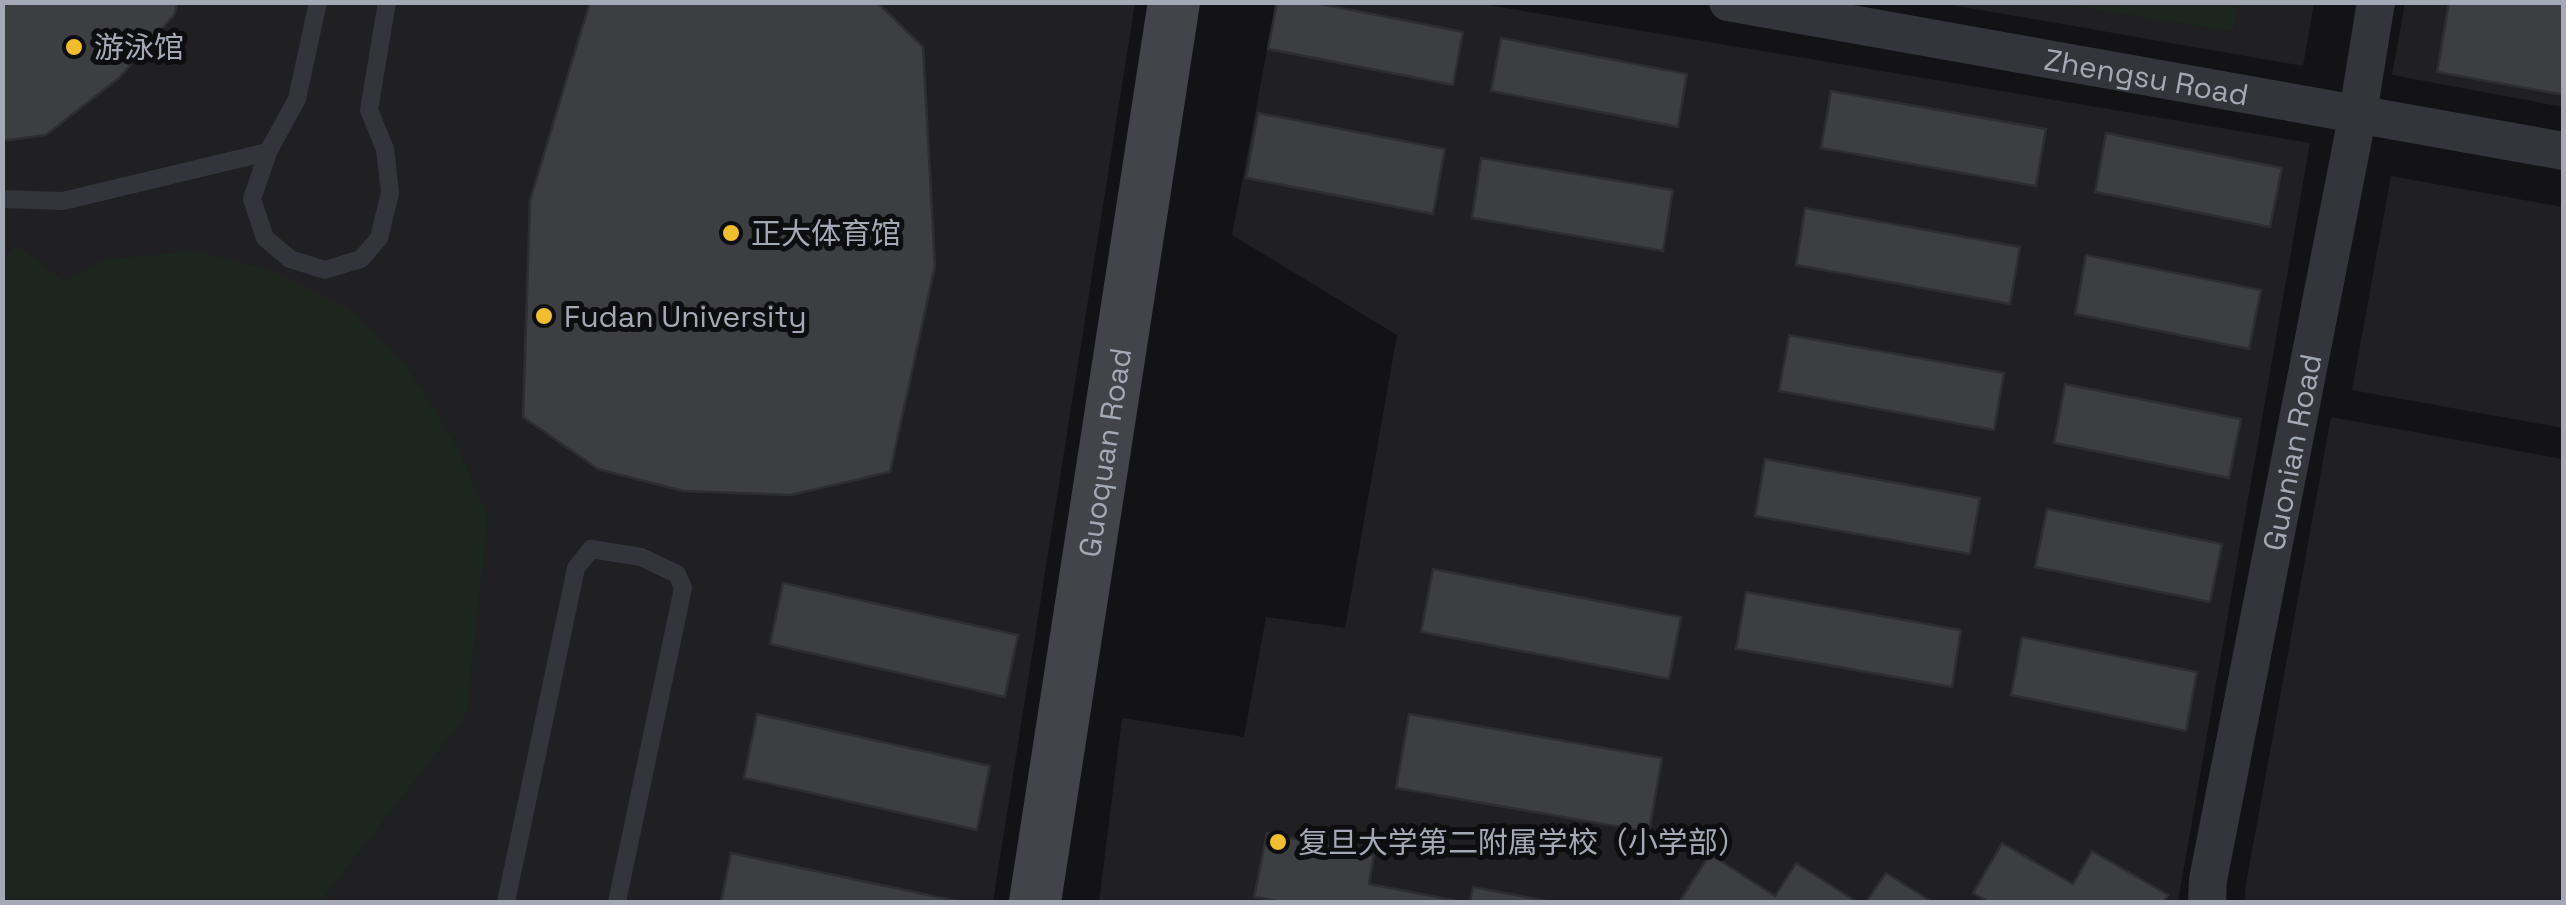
<svg xmlns="http://www.w3.org/2000/svg" width="2566" height="905" font-family="'Space Grotesk','Noto Sans SC',sans-serif">
<style>
.built{fill:#201f22}
.green{fill:#1d251f}
.building{fill:#3d3e42;stroke:#2e2d31;stroke-width:2.5}
.lines{fill:none;stroke-linecap:round;stroke-linejoin:round}
.lane{stroke:#34353a;stroke-width:18}
.street{stroke:#34353a;stroke-width:38}
.secondary{stroke:#42444a;stroke-width:52}
.poi-dot{fill:#f1be2f;stroke:#0e0e10;stroke-width:4}
.labels{text-anchor:middle;dominant-baseline:central;stroke-width:10;stroke-linejoin:round;paint-order:stroke}
.poi-label{font-size:30px;fill:#a5a9b5;stroke:#0e0e10;text-anchor:start}
.street-label{font-size:30px;fill:#a5a9b5;stroke:#0e0e10}
</style>
<rect width="100%" height="100%" fill="#131315"/>
<g class="built">
<path d="M2 3H1135L993 902H3Z"/>
<path d="M1276 3H1477L2310 143 2178 902H1099L1122 718 1244 737 1266 617 1345 628 1397 335 1232 235Z"/>
<path d="M1941 3H2314L2303 66Z"/>
<path d="M2405 3H2563V107L2392 75Z"/>
<path d="M2391 176 2563 207V428L2352 390Z"/>
<path d="M2331 417 2563 459V902H2246L2245 889Z"/>
</g>
<g class="green">
<path d="M2052 3 2238 2V3L2233 31Z"/>
<path d="M15 244 64 281 105 259 198 251 273 271 349 309 408 368 458 449 488 516 466 715 320 902H3L2 261Z"/>
</g>
<g class="building">
<path d="M2 2H178L174 15 119 78 46 135 2 141Z"/>
<path d="M590 2H877L923 47 935 266 890 472 791 495 683 491 598 469 523 417 530 200Z"/>
<path d="M1277 2H1311L1463 32 1453 85 1268 49Z"/>
<path d="M2449 2 2564 3V95L2437 72Z"/>
<path d="M1501 38 1687 74 1678 127 1491 91Z"/>
<path d="M1831 91 2046 129 2036 186 1821 148Z"/>
<path d="M1258 113 1445 149 1433 214 1246 178Z"/>
<path d="M2106 133 2282 168 2270 227 2095 192Z"/>
<path d="M1481 158 1673 190 1663 251 1472 218Z"/>
<path d="M1805 208 2020 247 2010 304 1796 265Z"/>
<path d="M2086 255 2261 290 2249 349 2075 314Z"/>
<path d="M1789 335 2004 373 1994 430 1779 391Z"/>
<path d="M2065 384 2241 419 2229 478 2054 443Z"/>
<path d="M1765 459 1980 498 1970 554 1755 516Z"/>
<path d="M2047 509 2222 544 2210 602 2035 567Z"/>
<path d="M1433 569 1681 617 1669 679 1421 632Z"/>
<path d="M783 583 1018 635 1005 697 770 644Z"/>
<path d="M1746 592 1961 630 1952 687 1736 649Z"/>
<path d="M2022 637 2197 672 2186 731 2011 695Z"/>
<path d="M757 714 990 766 977 830 744 778Z"/>
<path d="M1409 714 1662 758 1649 832 1396 788Z"/>
<path d="M1267 833 1374 855 1369 884 1463 902H1283L1254 897Z"/>
<path d="M2002 843 2073 884 2092 851 2168 895 2164 902H1989L1973 893Z"/>
<path d="M731 853 961 902H721Z"/>
<path d="M1710 854 1775 896 1796 863 1857 902H1679Z"/>
<path d="M1886 873 1932 902H1866Z"/>
<path d="M1473 887 1552 902H1470Z"/>
</g>
<g class="lines">
<g class="lane">
<path d="M318 2 297 99 268 152 252 199 265 238 290 259 325 270 361 259 379 238 390 193 385 149 369 110 387 2"/>
<path d="M2 199 63 201 268 152"/>
<path d="M506 902 576 568 591 549 641 557 677 574 683 588 617 902"/>
</g>
<g class="street">
<path id="s1" d="M1728 2 2564 151"/>
<path id="s2" d="M2207 902 2208 880 2358 113 2376 2"/>
</g>
<path class="secondary" id="s3" d="M1035 902 1174 2"/>
</g>
<g class="poi-dot">
<circle cx="74" cy="47" r="10"/>
<circle cx="731" cy="233" r="10"/>
<circle cx="544" cy="316" r="10"/>
<circle cx="1278" cy="842" r="10"/>
</g>
<g class="labels">
<g class="poi-label">
<text x="94" y="47">游泳馆</text>
<text x="751" y="233">正大体育馆</text>
<text x="564" y="316">Fudan University</text>
<text x="1298" y="842">复旦大学第二附属学校（小学部）</text>
</g>
<g class="street-label">
<text stroke="none"><textPath href="#s1" startOffset="425">Zhengsu Road</textPath></text>
<text stroke="none"><textPath href="#s3" startOffset="455">Guoquan Road</textPath></text>
<text stroke="none"><textPath href="#s2" startOffset="458">Guonian Road</textPath></text>
</g>
</g>
<rect width="2566" height="905" fill="none" stroke="#a5a9b5" stroke-width="10"/>
</svg>
